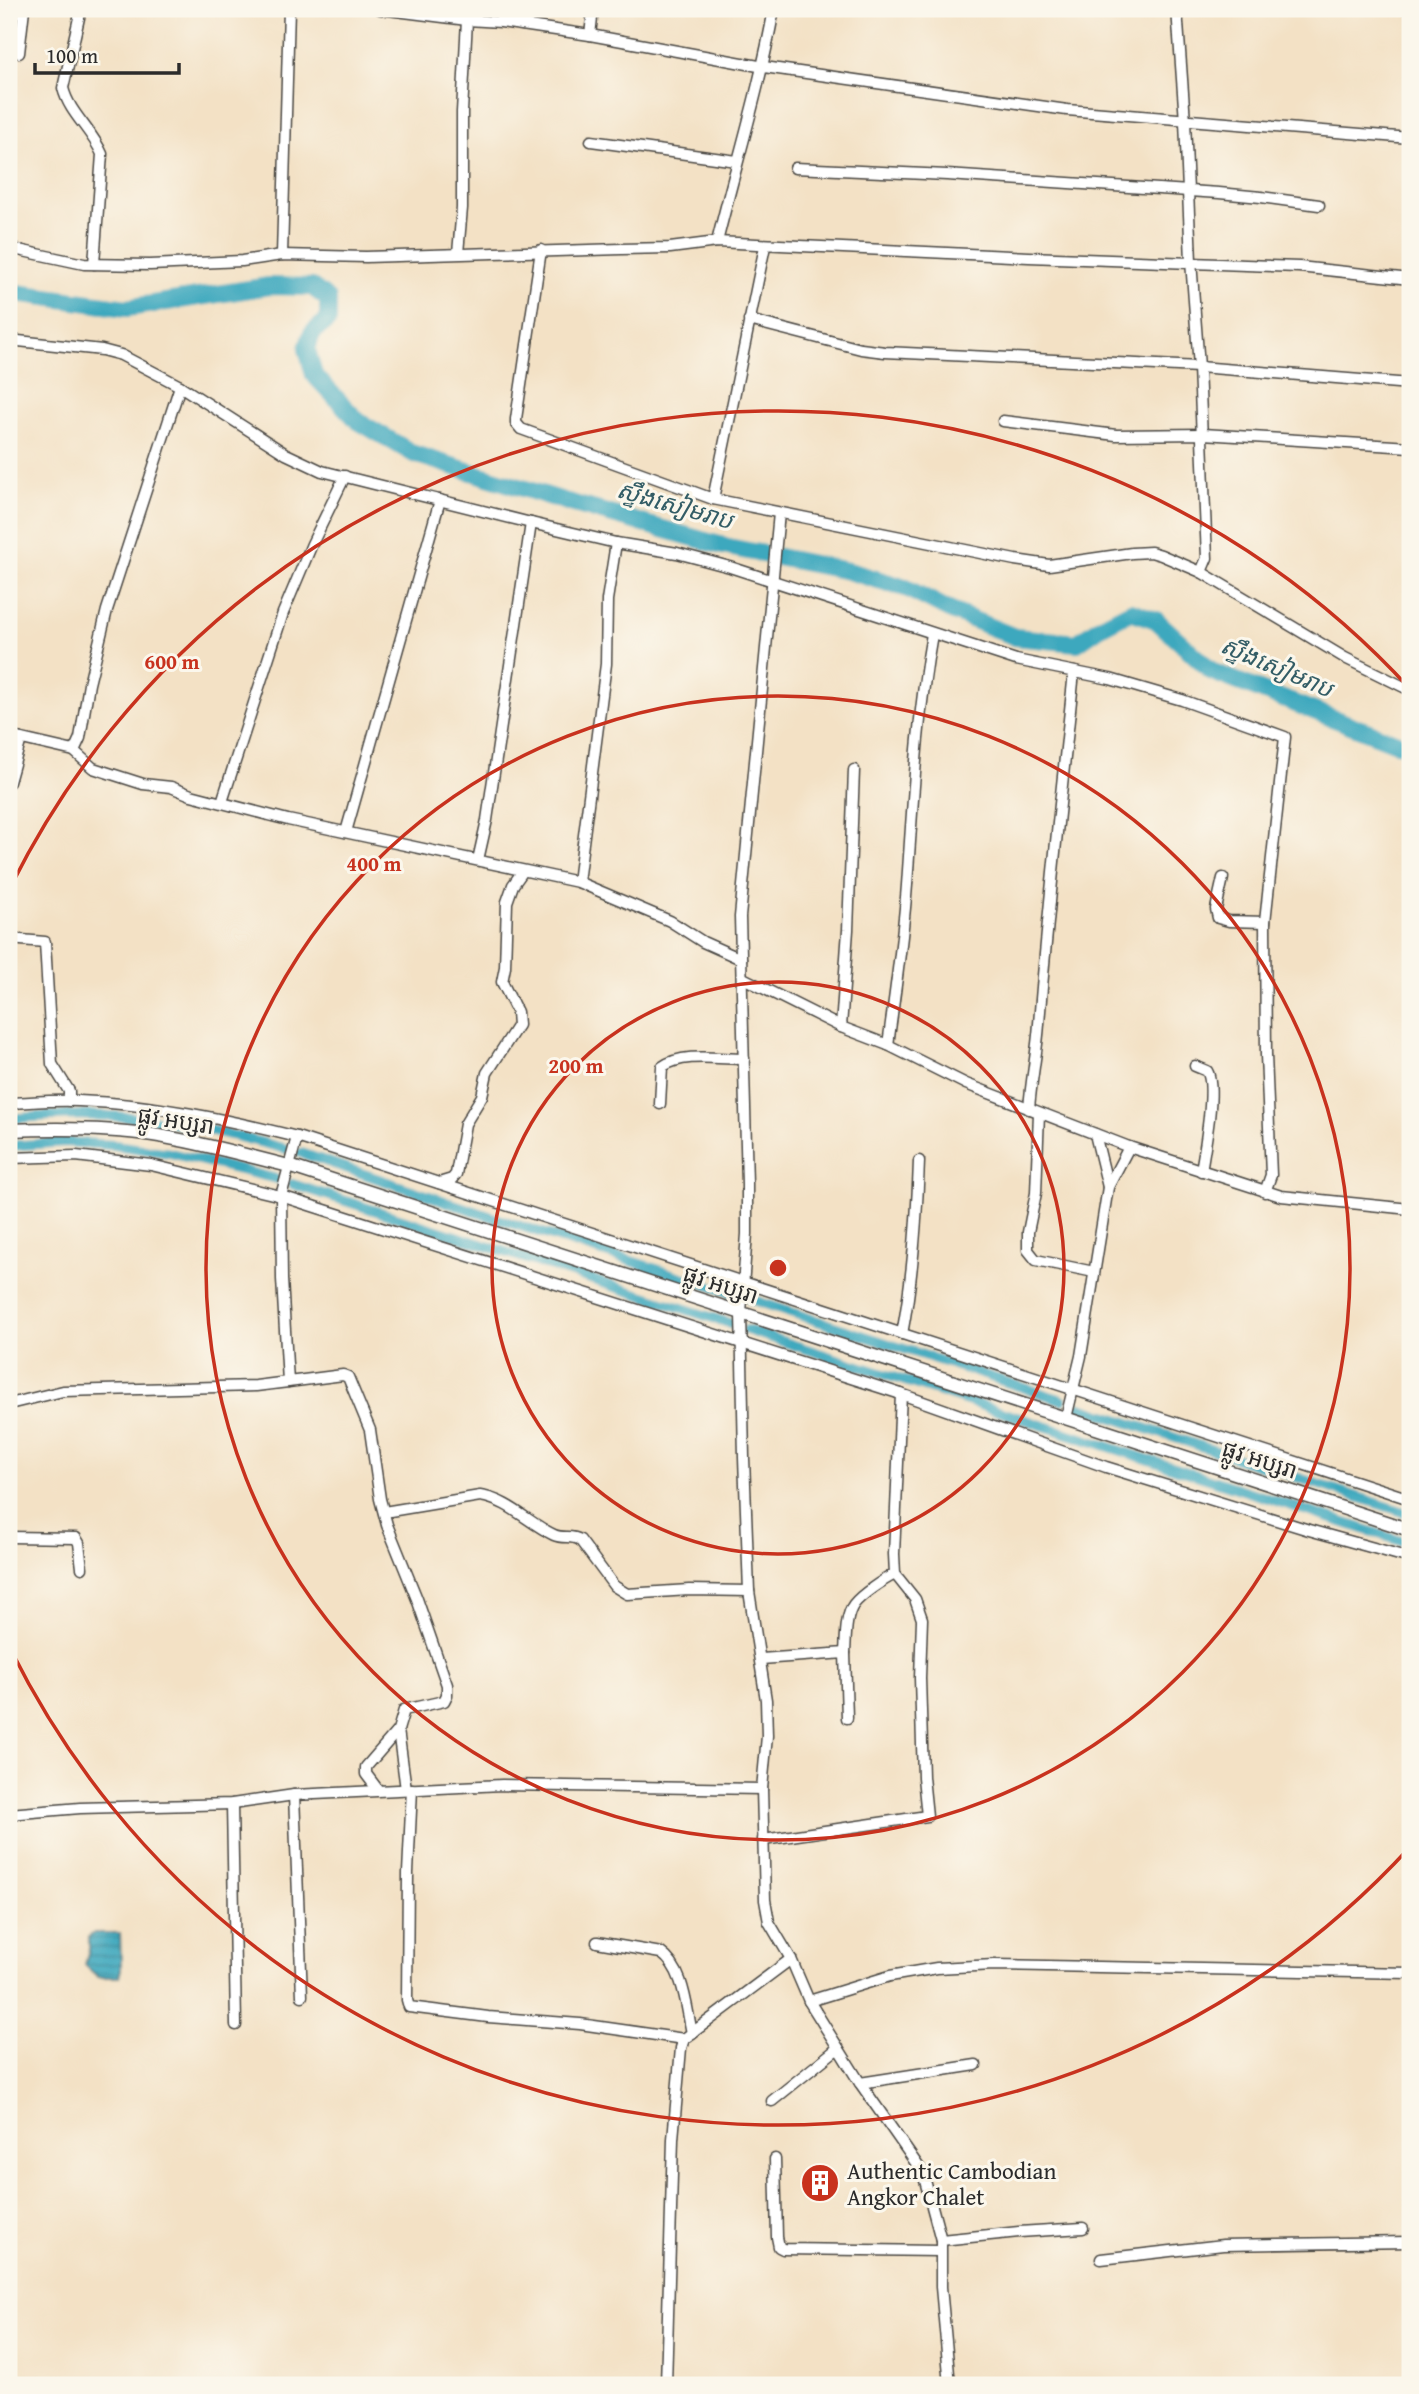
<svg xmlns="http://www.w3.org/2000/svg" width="1419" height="2394" font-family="'Gentium Book Plus','Noto Sans Khmer',serif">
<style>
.water{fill:url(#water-rules);stroke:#346a74;stroke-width:2}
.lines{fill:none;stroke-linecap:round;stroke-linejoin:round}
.canal{stroke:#3ea8be;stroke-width:10}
.river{stroke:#3ea8be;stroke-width:18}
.minor-casing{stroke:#494642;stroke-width:13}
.tertiary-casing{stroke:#494642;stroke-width:15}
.minor{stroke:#fff;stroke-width:10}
.tertiary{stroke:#fff;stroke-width:12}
.ring{fill:none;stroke:#c8321e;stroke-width:3.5}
.labels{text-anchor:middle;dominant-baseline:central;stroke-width:6;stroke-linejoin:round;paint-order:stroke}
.street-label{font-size:23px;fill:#2b2b2b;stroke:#fbf7ec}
.poi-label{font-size:23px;fill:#2b2b2b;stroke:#fbf7ec;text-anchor:start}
.water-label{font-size:24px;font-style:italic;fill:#335d66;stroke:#fbf7ec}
.centre{fill:#c8321e;stroke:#fbf7ec;stroke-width:3.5}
.ring-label{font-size:21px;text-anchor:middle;font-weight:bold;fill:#c8321e;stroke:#fbf7ec;stroke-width:6;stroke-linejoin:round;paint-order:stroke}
</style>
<defs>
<pattern id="water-rules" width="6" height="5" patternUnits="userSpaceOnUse" patternTransform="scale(1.75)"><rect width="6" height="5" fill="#3ea8be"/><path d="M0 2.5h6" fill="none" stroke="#34899b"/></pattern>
</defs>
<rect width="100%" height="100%" fill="#fbf7ec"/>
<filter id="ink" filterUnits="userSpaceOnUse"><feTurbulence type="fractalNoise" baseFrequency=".0143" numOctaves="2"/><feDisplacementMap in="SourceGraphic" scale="14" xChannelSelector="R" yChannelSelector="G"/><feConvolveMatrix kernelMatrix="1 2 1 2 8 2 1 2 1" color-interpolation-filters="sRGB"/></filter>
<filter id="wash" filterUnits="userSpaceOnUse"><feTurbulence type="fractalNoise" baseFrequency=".00686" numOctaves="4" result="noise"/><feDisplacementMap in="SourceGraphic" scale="28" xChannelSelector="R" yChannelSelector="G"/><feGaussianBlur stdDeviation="1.57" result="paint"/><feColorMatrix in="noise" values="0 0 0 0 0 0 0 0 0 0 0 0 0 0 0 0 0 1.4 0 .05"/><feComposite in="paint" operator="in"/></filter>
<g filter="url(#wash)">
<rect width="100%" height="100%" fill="#f3e1c5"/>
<path class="water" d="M94 1933H120L121 1969 119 1977H98L85 1965 89 1950V1937Z"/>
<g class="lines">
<g class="canal">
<path d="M9 1119C48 1115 88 1114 127 1117 180 1122 235 1135 286 1149"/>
<path d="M9 1146 64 1142 114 1145 170 1153 277 1179"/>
<path d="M301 1153 492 1217 735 1294"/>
<path d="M292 1184 732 1324"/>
<path d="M750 1299 1062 1400"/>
<path d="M747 1330 1410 1544"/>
<path d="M1077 1406 1410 1514"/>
</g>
<path class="river" d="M9 292 127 308 269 286 312 287 328 299V320L312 333 307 349 314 375 358 421 414 454 567 502 723 546 848 571 906 588 949 610 1015 637 1077 643 1100 627 1131 611 1156 620 1213 672 1410 748"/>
</g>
</g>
<g filter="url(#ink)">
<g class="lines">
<defs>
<g id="minor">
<path d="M81 9 63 88C69 113 92 130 102 154L94 264"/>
<path d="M380 9 467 20 501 22 590 35 764 67 1067 110 1410 138"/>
<path d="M1177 9 1185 121 1191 261 1199 367 1207 558 1201 572"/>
<path d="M1406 9H1410"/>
<path d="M523 25 525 9"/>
<path d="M590 35 593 9"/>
<path d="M19 53 24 9"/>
<path d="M591 141 737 161"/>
<path d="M795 168 947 175 1219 193 1261 197 1319 205"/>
<path d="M717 242C736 164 760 88 774 9"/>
<path d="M9 248 84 264 150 265 242 261 282 255 366 257 621 249 670 248 717 242 1029 257 1299 267 1410 279"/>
<path d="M541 250 516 419V423L521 429 713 499 1015 560 1049 565 1132 553 1151 552 1161 555 1201 572 1345 658 1410 690"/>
<path d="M458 253 462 208V112L467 20"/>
<path d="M282 255 289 9"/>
<path d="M749 320 861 349 885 352 1199 367 1410 384"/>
<path d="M9 340 102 350 121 355 180 386 286 454 322 471 531 523 616 543 677 553 730 567 1016 660 1110 679 1182 700 1285 737 1265 922 1266 1055 1271 1175 1265 1192"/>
<path d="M1003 421 1116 435 1203 434 1410 447"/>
<path d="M713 499 765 246"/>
<path d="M779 513 740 917 747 1184V1234L741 1312 744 1458 749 1591 766 1700 767 1736 762 1789 765 1900 769 1922 791 1959 809 2001 860 2083 923 2173 941 2240V2287L950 2385"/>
<path d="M9 736 74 751 93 768 143 784 171 787 191 795 288 820 578 882 670 921 703 942 741 959"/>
<path d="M74 751 80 738 89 684 107 610 180 386"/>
<path d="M9 782 21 739"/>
<path d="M222 802 283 613 312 544 345 476"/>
<path d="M346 832 440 500"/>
<path d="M478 860 487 820 531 523"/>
<path d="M1223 878 1216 909 1218 918 1229 921 1265 922"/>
<path d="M578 882 606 664 607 600 616 543"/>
<path d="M9 939 45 942 52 1064 69 1091V1101"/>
<path d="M743 978 841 1027 888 1045 966 1084 1129 1147 1281 1196 1410 1209"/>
<path d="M841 1027 848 930 854 770"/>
<path d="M888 1045C895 992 903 939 907 885 913 801 917 717 932 634"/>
<path d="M1195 1066 1207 1071C1217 1087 1204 1151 1201 1171"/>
<path d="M9 1103C32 1102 56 1100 79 1101 153 1104 225 1119 297 1137L1410 1499"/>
<path d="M660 1104 662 1067C683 1052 718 1059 744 1059"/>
<path d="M1029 1109C1031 1080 1037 1053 1039 1024 1048 906 1062 789 1074 672"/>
<path d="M1039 1113 1036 1193 1028 1232V1250L1036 1260 1094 1272"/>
<path d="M1095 1134 1108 1187"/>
<path d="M297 1137 281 1196 282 1279 288 1382 343 1375 348 1377 370 1430 380 1499 387 1525 417 1599 447 1685V1695L444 1701 404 1710 398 1730 366 1767V1774L378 1790"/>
<path d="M9 1158 76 1156 151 1165 281 1196 901 1394 1106 1467 1309 1530 1410 1558"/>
<path d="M439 1183 452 1179 456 1174 465 1124 482 1096 487 1073 518 1025 517 1012 502 982 505 967 507 902 513 885 523 871"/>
<path d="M902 1334C913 1277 917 1219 919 1161"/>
<path d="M9 1404 63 1391 256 1386 288 1382"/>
<path d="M1066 1418 1081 1356 1108 1187 1129 1147"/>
<path d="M384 1512 480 1496C509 1500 528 1523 554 1535 563 1539 572 1535 580 1540L614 1586 627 1594 689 1590 749 1591"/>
<path d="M9 1537 76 1538 79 1543 82 1568"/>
<path d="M845 1653C846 1638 845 1616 854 1604 862 1594 883 1580 895 1574"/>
<path d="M761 1659 845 1653 847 1718"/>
<path d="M398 1730 406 1789"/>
<path d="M412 1789 408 1873 407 2000 409 2007 488 2017 580 2024 684 2039"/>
<path d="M294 1795 302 1996"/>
<path d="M232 1804 236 2025"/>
<path d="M9 1814 80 1808 232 1804 294 1795 502 1785 762 1789"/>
<path d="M763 1840 927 1816 923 1777 920 1678 922 1619 915 1599 895 1574 894 1554 901 1394"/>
<path d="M597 1942 661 1953C684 1969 686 2006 692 2033"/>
<path d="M809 2001 890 1976 937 1968 994 1965 1410 1973"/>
<path d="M860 2083 976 2065"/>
<path d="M772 2101 838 2048"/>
<path d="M775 2159 777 2237 779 2247 783 2249 940 2251"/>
<path d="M941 2240 1019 2232 1083 2228"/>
<path d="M1101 2259 1223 2245 1410 2242"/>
<path d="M666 2385 673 2139 681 2048 684 2039 692 2033 791 1959"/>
</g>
<path id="tertiary" d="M9 1130C57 1128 106 1128 153 1135 199 1142 244 1155 289 1166L1410 1530"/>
</defs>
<use href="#minor" class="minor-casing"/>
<use href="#tertiary" class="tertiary-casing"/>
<use href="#minor" class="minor"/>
<use href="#tertiary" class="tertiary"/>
</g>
</g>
<g class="ring">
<circle cx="778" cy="1268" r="286"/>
<circle cx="778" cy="1268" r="572"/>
<path d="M1410 1847A857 857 0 0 1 11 1650M11 886A857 857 0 0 1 1410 689"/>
</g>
<defs>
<symbol id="building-disc" viewBox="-11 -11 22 22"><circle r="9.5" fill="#c8321e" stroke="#fbf7ec"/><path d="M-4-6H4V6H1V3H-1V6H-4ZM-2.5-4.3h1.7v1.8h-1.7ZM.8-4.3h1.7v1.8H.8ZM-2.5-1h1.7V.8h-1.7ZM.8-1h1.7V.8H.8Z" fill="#fff"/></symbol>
</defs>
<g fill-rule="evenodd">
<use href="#building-disc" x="798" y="2161" width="44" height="44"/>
</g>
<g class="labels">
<g class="street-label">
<text transform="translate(176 1120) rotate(9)">ផ្លូវ អប្សរា</text>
<text transform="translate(721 1284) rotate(18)">ផ្លូវ អប្សរា</text>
<text transform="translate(1260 1459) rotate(18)">ផ្លូវ អប្សរា</text>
</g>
<g class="poi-label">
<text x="847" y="2170">Authentic Cambodian<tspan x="847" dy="26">Angkor Chalet</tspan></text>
</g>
<g class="water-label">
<text transform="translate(675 505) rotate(16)">ស្ទឹងសៀមរាប</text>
<text transform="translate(1277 667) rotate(23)">ស្ទឹងសៀមរាប</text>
</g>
</g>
<circle cx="778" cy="1268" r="10" class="centre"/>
<g class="ring-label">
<text x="172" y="669">600 m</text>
<text x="374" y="871">400 m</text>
<text x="576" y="1073">200 m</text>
</g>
<rect width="1419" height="2394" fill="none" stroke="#fbf7ec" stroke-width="35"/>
<path d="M35 63v10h144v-10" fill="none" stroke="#2b2b2b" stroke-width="3.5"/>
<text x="46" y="63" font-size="21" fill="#2b2b2b" stroke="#fbf7ec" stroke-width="5" paint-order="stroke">100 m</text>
</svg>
